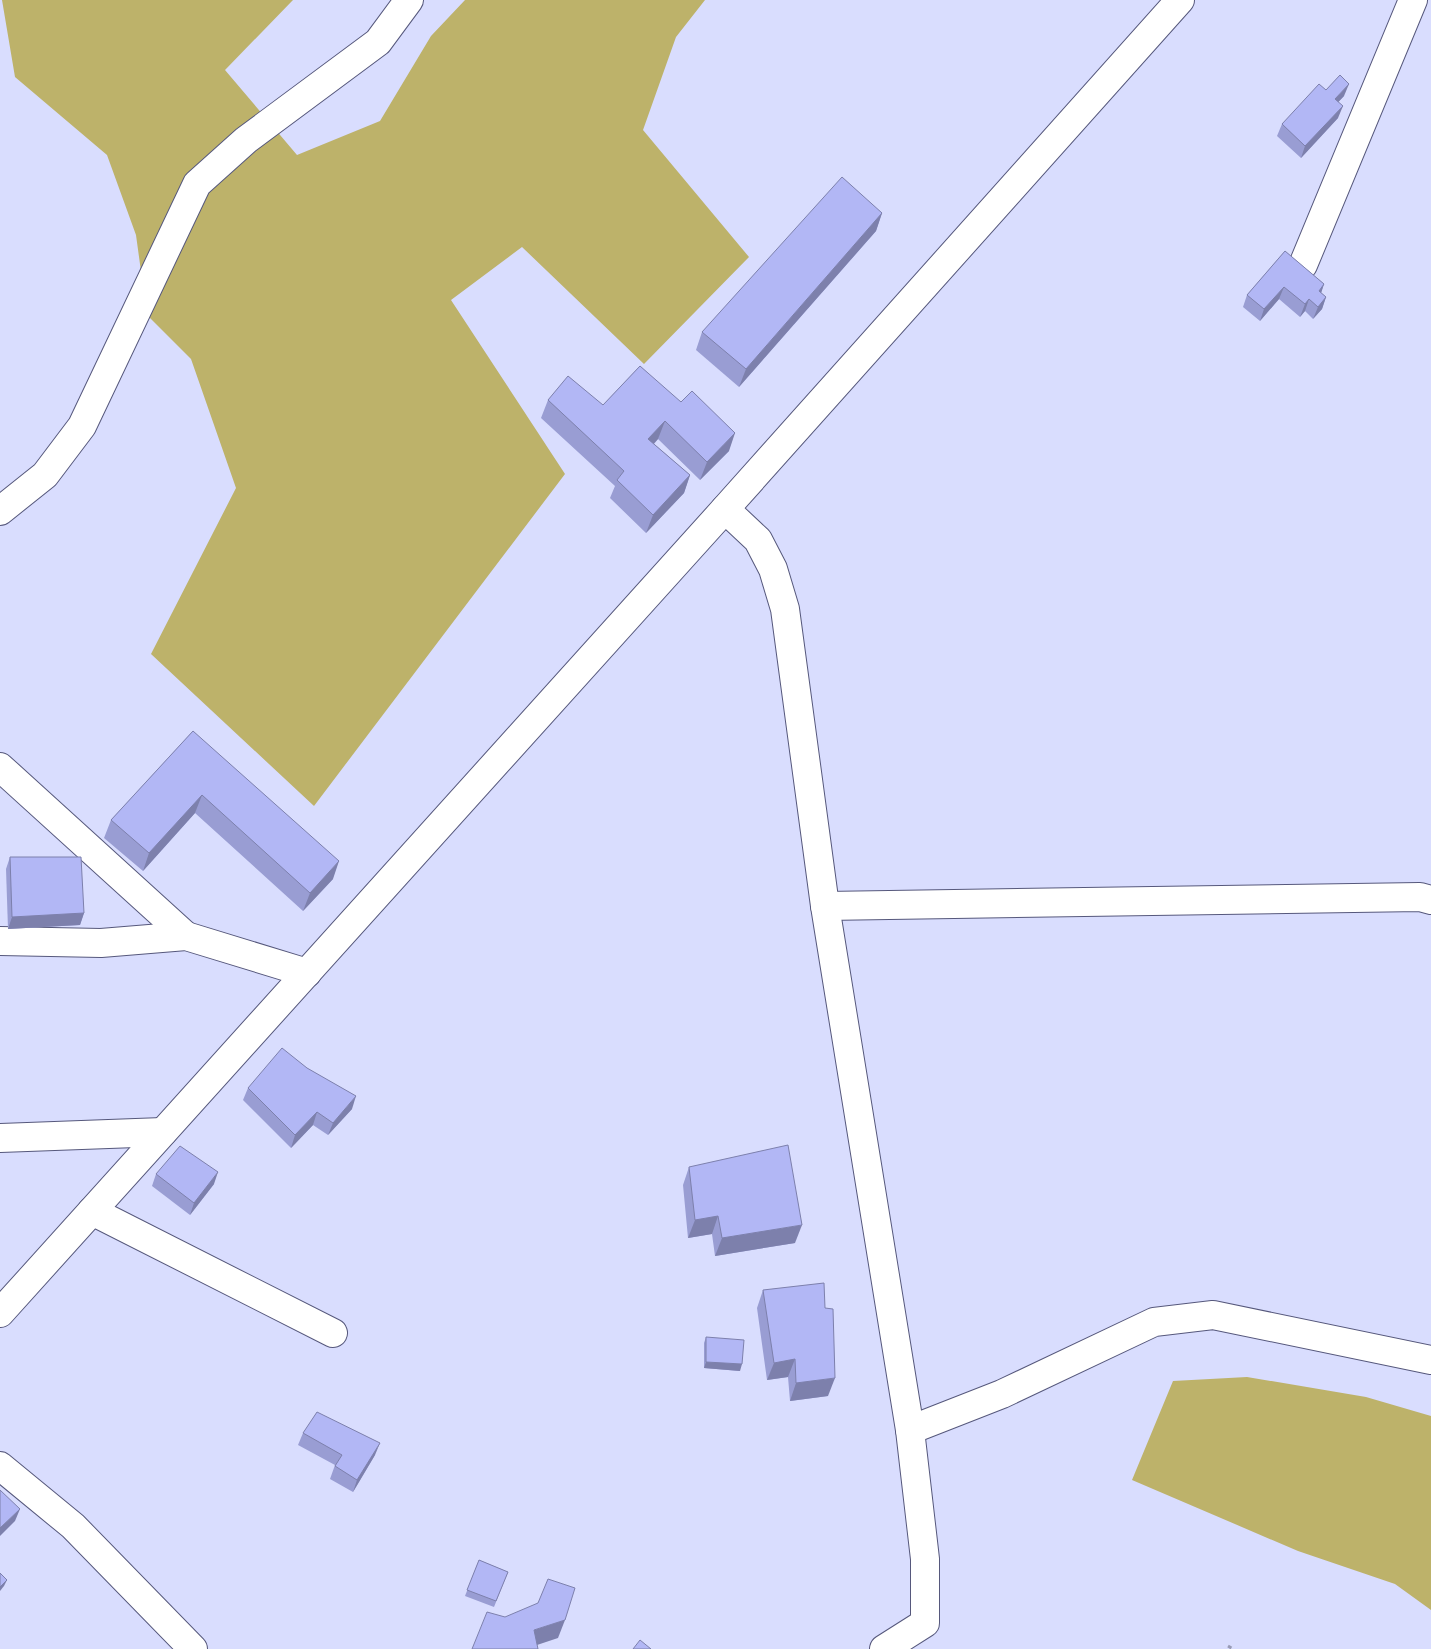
<svg xmlns="http://www.w3.org/2000/svg" width="1431" height="1649" font-family="Raleway,sans-serif">
<style>
.green{fill:#bdb26a}
.lines{fill:none;stroke-linecap:round;stroke-linejoin:round}
.minor-casing{stroke:#56587c;stroke-width:30}
.path{stroke:#989bb6;stroke-width:3;stroke-dasharray:4 4;stroke-linecap:butt}
.minor{stroke:#fff;stroke-width:28}
.wall{fill:#999dd3}
.shaded-wall{fill:#7d80ac}
.building{fill:#b2b7f5;stroke:#7d80ac}
</style>
<rect width="100%" height="100%" fill="#d9ddfe"/>
<g class="green">
<path d="M2 0H293L225 70 297 155 380 121 431 36 465 0H705L676 37 643 130 749 257 644 364 522 247 451 300 565 474 314 806 151 654 236 488 191 359 147 315 136 235 107 155 15 77Z"/>
<path d="M1247 1377 1366 1397 1431 1416V1610L1395 1584 1298 1551 1132 1480 1173 1381Z"/>
</g>
<g class="lines">
<defs>
<g id="minor">
<path d="M1303 265 1413 0"/>
<path d="M725 509 758 540 773 569 785 609 825 906 910 1430 925 1559V1623L884 1649"/>
<path d="M0 511 45 475 82 426 197 184 246 140 378 42 409 0"/>
<path d="M0 767 186 936"/>
<path d="M825 906 1420 897 1431 900"/>
<path d="M0 941 101 943 186 936 307 973"/>
<path d="M0 1138 163 1132"/>
<path d="M92 1211 333 1333"/>
<path d="M0 1313 725 509 1180 0"/>
<path d="M910 1430 1002 1394 1154 1322 1213 1315 1431 1360"/>
<path d="M0 1466 73 1526 193 1649"/>
</g>
</defs>
<use href="#minor" class="minor-casing"/>
<path class="path" d="M1228 1646 1233 1649"/>
<use href="#minor" class="minor"/>
</g>
<g class="wall">
<path d="M1326 90 1344 96 1338 102V118L1301 158 1277 136 1282 124Z"/>
<path d="M882 213 876 231 739 387 696 350 702 332Z"/>
<path d="M1285 251 1324 284 1321 293 1326 297 1322 309 1313 319 1305 311 1300 317 1279 299 1260 321 1243 307 1247 295Z"/>
<path d="M640 366 729 451 700 480 658 439 654 444 690 475 684 493 646 533 610 498 615 486 541 418 548 400 603 405Z"/>
<path d="M193 731 333 879 303 911 195 813 143 871 104 838 111 820Z"/>
<path d="M10 857 84 913 80 925 8 929 6 869Z"/>
<path d="M248 1088 352 1109 328 1135 313 1125 291 1148 243 1100Z"/>
<path d="M689 1167 795 1243 715 1256 712 1234 688 1238 683 1185Z"/>
<path d="M156 1174 214 1184 190 1215 152 1186Z"/>
<path d="M763 1290 828 1396 790 1401 788 1377 767 1380 757 1308Z"/>
<path d="M706 1337 740 1371 704 1368V1343Z"/>
<path d="M303 1433 375 1455 353 1492 330 1479 335 1465 298 1445Z"/>
<path d="M479 1560 508 1572 494 1607 465 1596Z"/>
</g>
<g class="shaded-wall">
<path d="M1349 84 1344 96 1330 111 1335 99Z"/>
<path d="M1343 106 1338 118 1301 158 1305 146Z"/>
<path d="M882 213 876 231 739 387 746 369Z"/>
<path d="M1324 284 1320 296 1319 291Z"/>
<path d="M1284 287 1279 299 1260 321 1264 309Z"/>
<path d="M1326 297 1322 309 1313 319 1318 307Z"/>
<path d="M1309 299 1305 311 1300 317 1305 304Z"/>
<path d="M665 421 658 439 641 457 648 439Z"/>
<path d="M735 433 729 451 700 480 707 462Z"/>
<path d="M690 475 684 493 646 533 653 515Z"/>
<path d="M202 795 195 813 143 871 149 853Z"/>
<path d="M339 861 333 879 303 911 310 893Z"/>
<path d="M84 913 80 925 8 929 12 917Z"/>
<path d="M356 1096 352 1109 328 1135 333 1123Z"/>
<path d="M317 1112 313 1125 291 1148 295 1135Z"/>
<path d="M218 1172 214 1184 190 1215 194 1203Z"/>
<path d="M718 1216 712 1234 688 1238 695 1220Z"/>
<path d="M802 1225 795 1243 715 1256 722 1238Z"/>
<path d="M795 1359 788 1377 767 1380 774 1363Z"/>
<path d="M706 1362 742 1364 740 1371 704 1368Z"/>
<path d="M835 1378 828 1396 790 1401 796 1383Z"/>
<path d="M380 1443 375 1455 353 1492 357 1480Z"/>
<path d="M20 1509 15 1521 0 1536V1528Z"/>
<path d="M7 1580 4 1586 0 1591V1587Z"/>
<path d="M565 1620 558 1638 528 1648 534 1630Z"/>
</g>
<g class="building">
<path d="M1340 75 1349 84 1335 99 1343 106 1305 146 1282 124 1319 84 1326 90Z"/>
<path d="M842 177 882 213 746 369 702 332Z"/>
<path d="M1285 251 1324 284 1319 291 1326 297 1318 307 1309 299 1305 304 1284 287 1264 309 1247 295Z"/>
<path d="M640 366 681 402 692 391 735 433 707 462 665 421 648 439 690 475 653 515 617 480 624 471 548 400 568 376 603 405Z"/>
<path d="M193 731 339 861 310 893 202 795 149 853 111 820Z"/>
<path d="M10 857H81L84 913 12 917Z"/>
<path d="M282 1048 307 1068 356 1096 333 1123 317 1112 295 1135 248 1088Z"/>
<path d="M788 1145 802 1225 722 1238 718 1216 695 1220 689 1167Z"/>
<path d="M180 1146 218 1172 194 1203 156 1174Z"/>
<path d="M824 1283 825 1308 833 1309 835 1378 796 1383 795 1359 774 1363 763 1290Z"/>
<path d="M706 1337 744 1340 742 1364 706 1362Z"/>
<path d="M317 1412 380 1443 357 1480 335 1466 342 1455 303 1433Z"/>
<path d="M0 1490 20 1509 0 1528Z"/>
<path d="M479 1560 508 1572 496 1601 467 1590Z"/>
<path d="M0 1573 7 1580 0 1587Z"/>
<path d="M548 1579 575 1588 565 1620 534 1630 538 1649H472L487 1612 505 1617 538 1603Z"/>
<path d="M640 1640 651 1649H633Z"/>
</g>
</svg>
